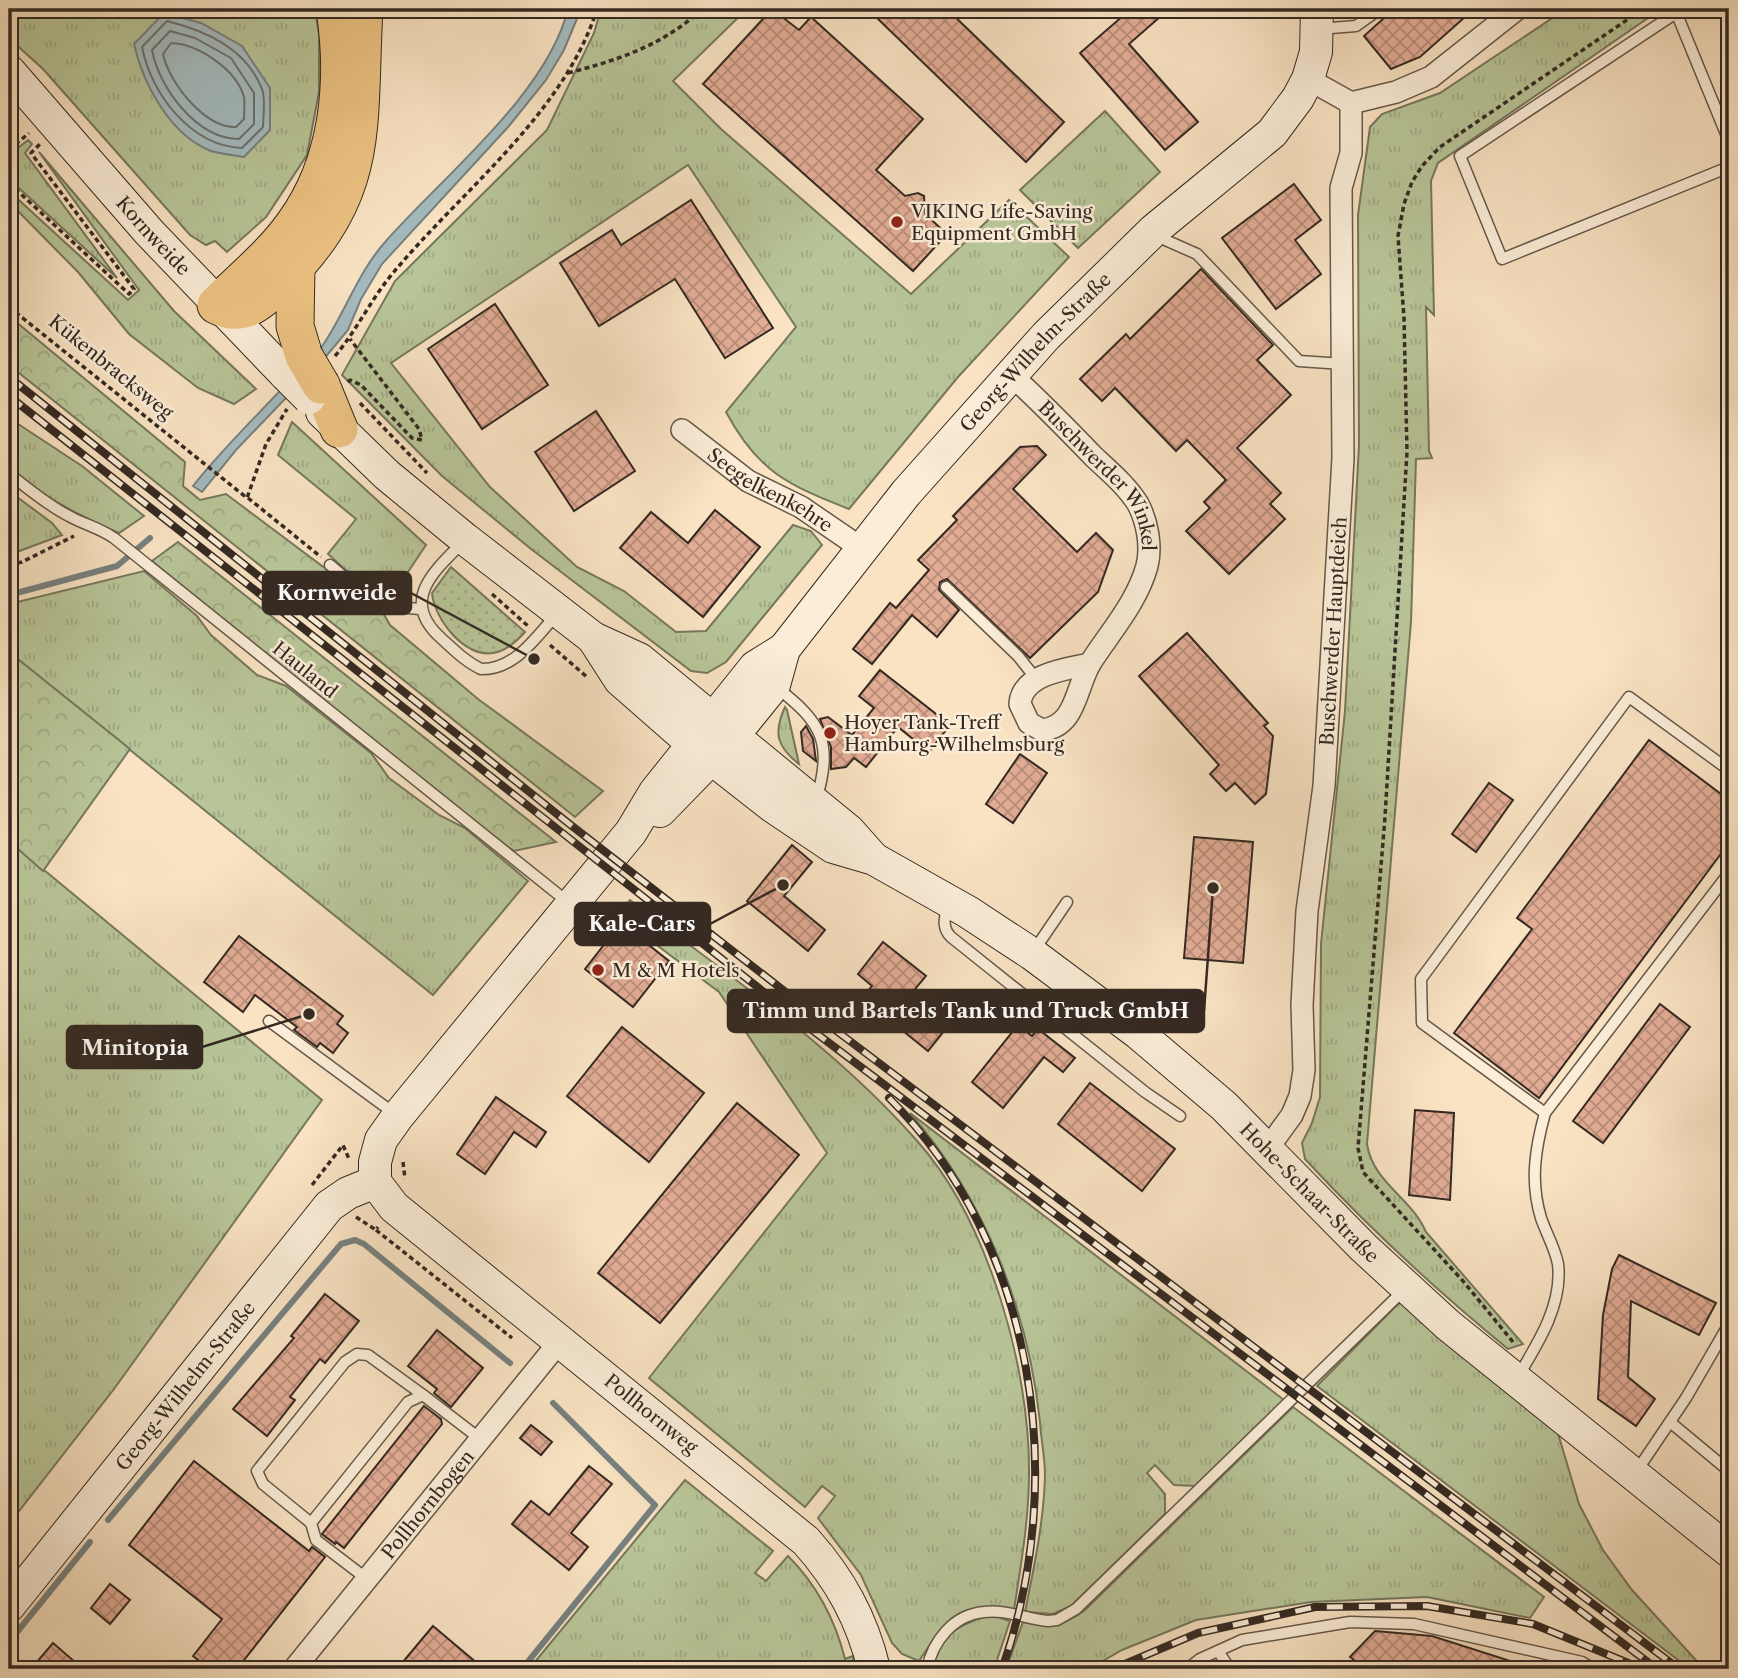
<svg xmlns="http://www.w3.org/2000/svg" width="1738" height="1678" font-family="'Libre Caslon Text',serif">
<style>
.grass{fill:url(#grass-tufts);stroke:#76775d;stroke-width:2}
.forest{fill:url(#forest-crowns);stroke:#76775d;stroke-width:2}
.park{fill:url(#park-dots);stroke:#76775d;stroke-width:2}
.water{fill:#a4bbbf;stroke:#778180;stroke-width:2}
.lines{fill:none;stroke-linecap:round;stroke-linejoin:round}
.shore{stroke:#6c7270;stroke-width:2}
.stream{stroke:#778180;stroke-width:6}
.building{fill:url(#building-cross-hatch);stroke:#342922;stroke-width:2}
.service-casing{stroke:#65584a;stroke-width:13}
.minor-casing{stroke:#65584a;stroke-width:24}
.secondary-casing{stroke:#342922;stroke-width:34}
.trunk-casing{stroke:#342922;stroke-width:39}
.path{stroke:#342922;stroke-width:3.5;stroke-dasharray:5 3.5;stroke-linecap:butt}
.service{stroke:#fbedd8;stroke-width:10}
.minor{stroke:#fbedd8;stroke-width:21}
.secondary{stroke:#fbedd8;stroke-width:32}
.trunk{stroke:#ecc282;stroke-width:37}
.rail-casing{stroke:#342922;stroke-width:8}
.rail{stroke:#fbedd8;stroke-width:5;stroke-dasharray:16;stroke-linecap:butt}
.secondary-bridge-casing{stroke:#342922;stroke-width:34;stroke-linecap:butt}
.trunk-bridge-casing{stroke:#342922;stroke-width:39;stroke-linecap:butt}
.secondary-bridge{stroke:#fbedd8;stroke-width:32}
.trunk-bridge{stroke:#ecc282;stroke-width:37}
.poi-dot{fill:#8f2418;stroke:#fbedd8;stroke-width:2.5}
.labels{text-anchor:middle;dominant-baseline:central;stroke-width:5;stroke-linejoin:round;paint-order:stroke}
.poi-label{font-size:19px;fill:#342922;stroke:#fbedd8;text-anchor:start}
.street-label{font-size:19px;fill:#342922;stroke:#fbedd8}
.leader{fill:none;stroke:#342922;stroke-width:2.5}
.callout-dot{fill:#342922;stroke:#fbedd8;stroke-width:2.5}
.callout{fill:#342922;stroke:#342922;stroke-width:2.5}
.callout-label{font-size:21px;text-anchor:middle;font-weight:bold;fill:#fff}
</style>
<defs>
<pattern id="grass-tufts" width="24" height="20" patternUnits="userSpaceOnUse" patternTransform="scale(1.75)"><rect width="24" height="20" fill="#b8c598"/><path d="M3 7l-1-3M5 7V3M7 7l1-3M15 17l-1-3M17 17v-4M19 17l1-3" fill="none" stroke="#9fa983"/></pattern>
<pattern id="forest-crowns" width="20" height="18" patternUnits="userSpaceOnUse" patternTransform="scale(1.75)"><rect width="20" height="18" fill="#b8c598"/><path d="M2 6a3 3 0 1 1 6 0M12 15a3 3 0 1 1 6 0" fill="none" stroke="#9fa983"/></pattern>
<pattern id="park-dots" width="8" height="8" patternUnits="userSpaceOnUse" patternTransform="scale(1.75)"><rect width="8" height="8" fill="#b8c598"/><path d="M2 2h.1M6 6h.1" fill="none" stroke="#9fa983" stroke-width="1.8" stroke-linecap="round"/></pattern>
<pattern id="building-cross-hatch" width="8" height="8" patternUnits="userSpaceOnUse" patternTransform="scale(1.75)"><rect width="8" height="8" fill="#e2ac95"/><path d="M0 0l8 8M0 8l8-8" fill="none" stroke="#b88c79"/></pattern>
</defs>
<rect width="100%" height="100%" fill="#f9e3c3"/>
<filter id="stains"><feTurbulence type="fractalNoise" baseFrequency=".00286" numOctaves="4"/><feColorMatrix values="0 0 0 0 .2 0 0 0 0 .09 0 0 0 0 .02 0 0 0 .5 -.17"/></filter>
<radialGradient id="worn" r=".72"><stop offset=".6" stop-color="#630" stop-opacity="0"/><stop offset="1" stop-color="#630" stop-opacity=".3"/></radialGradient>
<g class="grass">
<path d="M9 9H315L319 35V92L307 155 266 217 227 252 215 241 206 245 190 235 43 69 11 40Z"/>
<path d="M601 9H688L691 11 694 9H747L673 81 721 129 911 294 1009 200 1069 257 958 377 849 509C788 485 758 472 726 412L796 327 688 165 391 363 490 487 577 567 624 591 676 632 706 631 793 525 811 531 822 545 726 662 707 673 691 671 531 549 442 476 342 375 395 281 547 130 594 33Z"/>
<path d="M1566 9H1661L1438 163 1431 181 1434 315 1426 307 1429 451 1432 458 1416 459 1411 622 1367 1144C1373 1183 1411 1197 1426 1232L1523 1344 1508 1349C1436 1290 1368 1227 1305 1159L1302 1143 1312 1123 1320 1097 1321 944 1345 711 1359 445 1358 215 1370 127 1382 114 1440 93Z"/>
<path d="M1105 111 1160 172 1078 248 1020 190Z"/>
<path d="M28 140 32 144 25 153 117 278 9 179V155Z"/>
<path d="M39 152 174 311 256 389 234 404 198 388 129 334 78 272 9 202V191L128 300 139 290Z"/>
<path d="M9 418 82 466 144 516 119 533C79 516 42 497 9 469Z"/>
<path d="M292 422 426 545 390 599 357 580 328 554 356 519 278 455Z"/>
<path d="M9 491 52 523 62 535 9 555Z"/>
<path d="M144 571 197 616 211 635 257 675 286 686 371 753 389 778 439 815 465 828 528 881 433 995 9 652V604Z"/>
<path d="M785 707 787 710 799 764C777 747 773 733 785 707Z"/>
<path d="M9 841 322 1100 114 1389 9 1524Z"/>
<path d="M630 900C729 976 835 1047 918 1142 988 1221 1030 1368 1029 1473 1029 1519 1021 1564 1014 1610 954 1604 951 1613 919 1661L902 1654 892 1643 861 1575 818 1518 835 1496 822 1486 805 1507 649 1378 827 1153 719 992 617 915Z"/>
<path d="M910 1113 1284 1400 1196 1486 1174 1485 1155 1465 1147 1473 1165 1494V1514L1071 1606 1053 1614 1025 1612C1034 1567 1044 1521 1045 1475 1045 1458 1041 1439 1040 1422 1028 1309 985 1200 910 1113Z"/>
<path d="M1402 1300 1557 1430 1579 1504 1603 1550 1632 1590 1704 1669H1690L1317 1386Z"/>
<path d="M1293 1407 1544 1597 1530 1618 1427 1597 1311 1602 1196 1620 1122 1650 1089 1669H1006L1023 1622C1047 1628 1063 1626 1084 1611Z"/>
<path d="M685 1480 773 1551 755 1573 766 1581 788 1556C817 1585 835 1619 845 1659L853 1656 854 1669H529Z"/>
<path d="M992 1615 1010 1621 994 1669H946L938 1666C922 1640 974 1618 992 1615Z"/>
</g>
<g class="forest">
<path d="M9 316 185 462 183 486 200 500 226 494 382 611 390 625 478 699 603 791 575 817 9 365Z"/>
<path d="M178 542 556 842 514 851 482 830 152 561Z"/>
<path d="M9 652 130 749 43 871 9 841Z"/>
</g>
<path class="park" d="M451 567 525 632C517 641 506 651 493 653 464 658 434 618 432 593Z"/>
<g class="water">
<path d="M568 9H581L564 50 546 80 509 126 382 264 361 299 348 330 328 354 236 450 202 492 193 486C223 448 257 416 290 380 301 369 314 358 323 345 346 311 358 272 386 241 444 175 547 94 568 9Z"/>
<path d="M164 13 201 23 242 46 270 88V130L244 157C233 155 221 154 211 151 170 135 143 84 134 44Z"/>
</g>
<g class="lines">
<g class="shore">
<path d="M167 21C206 31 246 48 262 89 266 99 263 116 263 127L242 148C191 146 151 94 142 47Z"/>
<path d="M170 31 195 38 231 58 254 93V124L239 139C197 139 159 88 152 50Z"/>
<path d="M171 43C198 44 236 69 244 97 245 103 244 112 244 119L236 127C205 128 169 83 163 54Z"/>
</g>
<g class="stream">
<path d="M9 595 117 566 150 538"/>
<path d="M108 1520 341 1244 355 1240 364 1244 510 1363"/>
<path d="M9 1642 90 1542"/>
<path d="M522 1669 655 1505 553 1403"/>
</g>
</g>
<g class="building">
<path d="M772 9 799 30 811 17 923 119 876 170 905 196 918 193 924 196 925 214 947 234 913 271 703 84Z"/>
<path d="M887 9H947L1064 122 1026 162 877 18Z"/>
<path d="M1131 9H1169L1129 44 1198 122 1165 150 1080 53Z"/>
<path d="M1394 9H1474L1420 57 1391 69 1364 36Z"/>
<path d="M1294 184 1321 220 1295 240 1321 274 1276 309 1222 238Z"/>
<path d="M691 200 773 328 725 358 675 279 599 326 560 263 612 230 621 245Z"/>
<path d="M1201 269 1273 345 1257 360 1291 395 1237 448 1281 493 1270 504 1285 519 1229 574 1186 531 1210 508 1204 502 1226 480 1187 440 1176 451 1115 388 1102 401 1080 379 1126 334 1130 339Z"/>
<path d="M495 304 548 385 482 429 428 349Z"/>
<path d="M596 411 635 471 574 511 535 452Z"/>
<path d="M1037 446 1046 455 1013 489 1077 552 1096 533 1113 550 1098 592 1030 658 947 579 940 582 939 590 959 610 937 637 912 615 872 664 853 649 890 603 896 608 929 570 918 560 957 520 953 516 1020 447Z"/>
<path d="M715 510 760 547 703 617 620 548 651 512 688 543Z"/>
<path d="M1187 633 1268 723 1264 726 1273 736 1266 794 1255 804 1235 783 1226 791 1210 774 1219 765 1139 676Z"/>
<path d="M880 670 950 725 929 752 898 727 866 767 854 758 846 767 831 769V747L820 719 828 717 852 735 874 708 859 696Z"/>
<path d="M806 726 813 739 816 761 803 751 801 732Z"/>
<path d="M1649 740 1729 800V843L1539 1098 1454 1033 1532 929 1517 918Z"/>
<path d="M1020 754 1047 773 1013 823 986 804Z"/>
<path d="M1489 783 1513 800 1476 852 1452 834Z"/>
<path d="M1194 837 1253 842 1243 963 1184 958Z"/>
<path d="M792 845 812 862 784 896 825 930 808 951 747 901Z"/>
<path d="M621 923 669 961 633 1007 585 969Z"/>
<path d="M239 936 343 1016 337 1024 348 1033 333 1053 320 1043 317 1047 294 1030 297 1027 255 995 243 1012 204 982Z"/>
<path d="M883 942 926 976 915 989 953 1020 928 1051 862 998 872 986 858 974Z"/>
<path d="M1660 1004 1690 1027 1603 1143 1573 1121Z"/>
<path d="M1018 1025 1032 1036 1038 1029 1075 1058 1063 1072 1044 1057 1003 1108 972 1082Z"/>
<path d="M622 1027 704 1093 649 1162 567 1096Z"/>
<path d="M1090 1083 1175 1149 1142 1191 1058 1124Z"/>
<path d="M496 1097 546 1132 536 1147 514 1132 485 1174 457 1154Z"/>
<path d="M737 1103 799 1155 660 1323 598 1273Z"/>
<path d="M1415 1110 1454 1113 1450 1200 1409 1195Z"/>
<path d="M1619 1255 1716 1303 1699 1335 1631 1301 1628 1377 1655 1399 1636 1426 1598 1399 1603 1315 1612 1269Z"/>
<path d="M325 1294 359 1321 325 1363 320 1359 290 1397 295 1400 267 1436 233 1409 294 1338 291 1336Z"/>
<path d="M437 1330 483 1368 451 1407 434 1393 437 1389 408 1366Z"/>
<path d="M424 1406 441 1419 442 1424 344 1548 336 1542 335 1544 322 1534Z"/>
<path d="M531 1425 552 1442 541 1455 520 1438Z"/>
<path d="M194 1461 309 1551 312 1547 325 1557 237 1669H210L193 1656 222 1619 129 1545Z"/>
<path d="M589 1466 612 1484 571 1533 588 1547 569 1570 512 1524 531 1501 549 1515Z"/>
<path d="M110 1584 130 1600 110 1624 91 1608Z"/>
<path d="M433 1626 484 1669H397Z"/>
<path d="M1375 1631 1432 1636 1526 1666 1525 1669H1366L1350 1657Z"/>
<path d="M53 1643 83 1669H31Z"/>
</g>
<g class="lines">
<defs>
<g id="service">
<path d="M1682 9 1460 156 1502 259 1729 167"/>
<path d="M1676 12 1729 141"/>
<path d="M1318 29 1356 26 1380 9"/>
<path d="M1154 235 1197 254 1299 361 1343 364"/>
<path d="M9 474C28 488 47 505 69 516 85 525 98 527 114 538L569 903"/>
<path d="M464 541C433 572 399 601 442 639 454 650 466 662 481 669 515 670 536 637 557 614"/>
<path d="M330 565C367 596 371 606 421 609"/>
<path d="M946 587 1018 656 1037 680"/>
<path d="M776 687C823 723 833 743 816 801"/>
<path d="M948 904C945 917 941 927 951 937L1145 1092 1180 1116"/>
<path d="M1033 952 1067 902"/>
<path d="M269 1021 395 1114"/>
<path d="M1545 1113 1422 1023 1421 979 1629 697 1729 770"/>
<path d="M1517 1378C1537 1345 1563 1305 1558 1264 1555 1248 1546 1233 1541 1218 1530 1182 1535 1149 1545 1113L1729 873"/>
<path d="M1670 1422 1729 1471"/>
<path d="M1636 1472 1686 1398 1729 1324"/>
<path d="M311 1523 263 1484 257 1471 345 1362 357 1354 368 1355 423 1395"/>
<path d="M367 1579 316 1540 311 1523 408 1402 423 1395 479 1438"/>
<path d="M1218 1651 1230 1669"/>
<path d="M927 1669C933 1641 953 1615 984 1612 1004 1609 1028 1619 1048 1621L1057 1620 1076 1609 1404 1290"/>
<path d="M1187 1669 1200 1659 1242 1640 1350 1622 1414 1624 1582 1662 1594 1669"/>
</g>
<g id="minor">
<path d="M1308 79 1351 103 1396 92 1431 77 1517 9"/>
<path id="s1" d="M1011 375C1040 401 1067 429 1094 457 1109 471 1127 486 1138 504 1147 521 1152 546 1147 566 1137 602 1111 631 1091 662 1076 685 1077 727 1042 730L1029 723 1020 704C1022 674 1066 669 1090 664"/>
<path id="s2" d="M682 430 748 481 801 507 861 548"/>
<path id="s3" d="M1268 1148 1292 1115 1300 1096 1304 1070 1302 1005 1307 911 1324 786 1343 458 1341 188 1351 153V103"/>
<path id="s4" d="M294 1669 560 1341"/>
</g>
<g id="secondary">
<path id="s5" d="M9 71 149 232 286 375"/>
<path d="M322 412 387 475 465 539 593 638 639 659 849 831 873 858"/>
<path id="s6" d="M593 638 620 680 693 744 772 806 833 847 874 859 968 912 1032 954 1138 1033 1224 1106 1364 1248 1448 1325 1729 1551"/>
<path d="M660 811 732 737 774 685 784 649"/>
<path id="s7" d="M9 1606 329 1206 348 1193 375 1182"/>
<path id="s8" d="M874 1669C862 1619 840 1579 806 1541L394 1207 375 1182V1162L381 1140 398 1116 631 832 655 792 755 667 784 649 906 493 1046 336 1154 230 1272 133 1298 98 1308 79 1316 52 1317 9"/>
</g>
<g id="trunk">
<path d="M335 9C346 82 339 162 294 224 273 254 242 279 216 305 241 318 257 305 276 287 373 192 357 132 364 9"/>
<path d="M296 267 295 326 304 356"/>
<path d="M321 385 339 429"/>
</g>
</defs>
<use href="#service" class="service-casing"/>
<use href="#minor" class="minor-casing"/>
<use href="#secondary" class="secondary-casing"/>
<use href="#trunk" class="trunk-casing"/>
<g class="path">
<path d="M568 73C618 60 664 45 702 9"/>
<path d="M9 150 29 133"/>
<path d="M9 183 129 294 134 289 31 153 40 144"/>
<path d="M9 307 247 498 266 444 287 409"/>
<path d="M335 356C357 330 371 299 393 273 462 190 564 114 597 9"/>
<path d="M348 382 350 380 361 385 412 438 422 440 419 429 350 339"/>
<path d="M360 403 427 473"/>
<path d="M248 498 321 557"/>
<path d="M9 565 22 562 74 536"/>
<path d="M492 594 528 626"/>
<path d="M550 645 587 677"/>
<path d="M403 1162 405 1179"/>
<path d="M312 1185 343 1145 349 1159"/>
<path d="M356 1217 376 1230 378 1227"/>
<path d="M376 1230 512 1338"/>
<path d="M1513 1342 1463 1281 1363 1172 1358 1148 1385 817 1407 452 1404 318 1398 236 1404 204 1412 182 1422 166 1440 147 1643 9"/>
</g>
<use href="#service" class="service"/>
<use href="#minor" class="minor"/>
<use href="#secondary" class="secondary"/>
<use href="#trunk" class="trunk"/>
<defs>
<g id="rail">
<path d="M9 377 572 826 801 1004 1679 1669"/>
<path d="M9 396 812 1030 1657 1669"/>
<path d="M889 1098C1036 1244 1069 1480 1002 1669"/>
<path d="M1113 1669 1198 1633 1315 1607 1427 1606 1533 1624 1643 1669"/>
</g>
</defs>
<use href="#rail" class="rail-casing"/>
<use href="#rail" class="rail"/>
<defs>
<path id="secondary-bridge" d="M286 375 309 398"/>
<path id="trunk-bridge" d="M304 356 321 385"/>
</defs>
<use href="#secondary-bridge" class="secondary-bridge-casing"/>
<use href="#trunk-bridge" class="trunk-bridge-casing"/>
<use href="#secondary-bridge" class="secondary-bridge"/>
<use href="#trunk-bridge" class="trunk-bridge"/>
</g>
<g class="poi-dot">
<circle cx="897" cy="222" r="7"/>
<circle cx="830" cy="733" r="7"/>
<circle cx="598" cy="970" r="7"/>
</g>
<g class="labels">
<g class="poi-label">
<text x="911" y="211">VIKING Life-Saving<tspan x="911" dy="22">Equipment GmbH</tspan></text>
<text x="844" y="722">Hoyer Tank-Treff<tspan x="844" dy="22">Hamburg-Wilhelmsburg</tspan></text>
<text x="612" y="970">M &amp; M Hotels</text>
</g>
<g class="street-label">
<text stroke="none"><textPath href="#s5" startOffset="219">Kornweide</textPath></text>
<text stroke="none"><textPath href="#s8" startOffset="1778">Georg-Wilhelm-Straße</textPath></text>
<text transform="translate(111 367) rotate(39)">Kükenbracksweg</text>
<text stroke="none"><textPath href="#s1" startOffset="136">Buschwerder Winkel</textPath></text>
<text stroke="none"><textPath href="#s2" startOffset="107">Seegelkenkehre</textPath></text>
<text stroke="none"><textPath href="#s3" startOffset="528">Buschwerder Hauptdeich</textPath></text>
<text transform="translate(305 670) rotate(39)">Hauland</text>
<text stroke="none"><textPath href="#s6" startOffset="915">Hohe-Schaar-Straße</textPath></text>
<text stroke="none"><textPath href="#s7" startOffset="282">Georg-Wilhelm-Straße</textPath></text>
<text transform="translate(651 1414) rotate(39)">Pollhornweg</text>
<text stroke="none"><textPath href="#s4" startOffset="212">Pollhornbogen</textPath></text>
</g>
</g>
<path class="leader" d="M534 659L411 593M783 885L710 924M1213 888L1204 1011M309 1014L202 1047"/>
<g class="callout-dot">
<circle cx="534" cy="659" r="7"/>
<circle cx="783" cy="885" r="7"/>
<circle cx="1213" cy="888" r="7"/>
<circle cx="309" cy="1014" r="7"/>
</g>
<g class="callout">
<rect x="263" y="572" width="148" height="42" rx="7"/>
<rect x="575" y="903" width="135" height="42" rx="7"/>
<rect x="728" y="990" width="476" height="42" rx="7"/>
<rect x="67" y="1026" width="135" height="42" rx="7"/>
</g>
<g class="callout-label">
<text x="337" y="600">Kornweide</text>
<text x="642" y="931">Kale-Cars</text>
<text x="966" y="1018">Timm und Bartels Tank und Truck GmbH</text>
<text x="135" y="1055">Minitopia</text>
</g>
<rect width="1738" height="1678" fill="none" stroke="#f9e3c3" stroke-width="35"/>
<rect x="10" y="10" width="1717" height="1657" fill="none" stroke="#342922" stroke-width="3.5"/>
<rect x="18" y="18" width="1703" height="1643" fill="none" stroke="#342922" stroke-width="2"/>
<rect width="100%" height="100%" filter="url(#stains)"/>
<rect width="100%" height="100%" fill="url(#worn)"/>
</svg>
